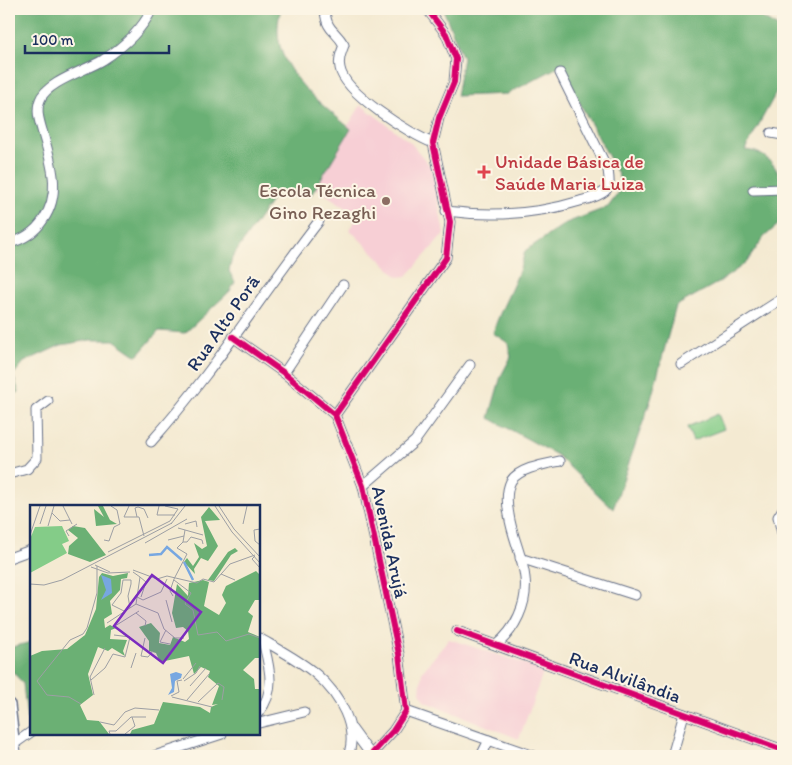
<svg xmlns="http://www.w3.org/2000/svg" width="792" height="765" font-family="Itim,sans-serif">
<style>
.built{fill:#f7cfd5}
.green{fill:#84cc88;stroke:#507e73}
.forest{fill:#6bb074;stroke:#437069}
.lines{fill:none;stroke-linecap:round;stroke-linejoin:round}
.minor-casing{stroke:#677087;stroke-width:11}
.tertiary-casing{stroke:#677087;stroke-width:14}
.minor{stroke:#fff;stroke-width:9}
.tertiary{stroke:#fff;stroke-width:11}
.cycleway-casing{stroke:#fcf5e5;stroke-width:9}
.cycleway{stroke:#d6006c;stroke-width:6}
.health-dot{fill:#e0444e;stroke:#fcf5e5;stroke-width:2}
.education-dot{fill:#8d6e63;stroke:#fcf5e5;stroke-width:2}
.labels{text-anchor:middle;dominant-baseline:central;stroke-width:4;stroke-linejoin:round;paint-order:stroke}
.health-label{font-size:19px;fill:#be3a42;stroke:#fcf5e5;text-anchor:start}
.education-label{font-size:19px;fill:#785e54;stroke:#fcf5e5;text-anchor:end}
.street-label{font-size:19px;fill:#1b2f5e;stroke:#fcf5e5}
.inset-river{fill:none;stroke:#77a7e1;stroke-width:2.5}
.inset-road{fill:none;stroke:#9d9fa4;stroke-width:1}
.view{fill:#7b2cbf;fill-opacity:0.15;stroke:#7b2cbf;stroke-width:2.5}
.inset-edge{fill:none;stroke:#1b2f5e;stroke-width:2.5}
</style>
<rect width="100%" height="100%" fill="#fcf5e5"/>
<filter id="ink" filterUnits="userSpaceOnUse"><feTurbulence type="fractalNoise" baseFrequency=".02" numOctaves="2"/><feDisplacementMap in="SourceGraphic" scale="10" xChannelSelector="R" yChannelSelector="G"/><feConvolveMatrix kernelMatrix="1 2 1 2 8 2 1 2 1" color-interpolation-filters="sRGB"/></filter>
<filter id="wash" filterUnits="userSpaceOnUse"><feTurbulence type="fractalNoise" baseFrequency=".0096" numOctaves="4" result="noise"/><feDisplacementMap in="SourceGraphic" scale="20" xChannelSelector="R" yChannelSelector="G"/><feGaussianBlur stdDeviation="1.12" result="paint"/><feColorMatrix in="noise" values="0 0 0 0 0 0 0 0 0 0 0 0 0 0 0 0 0 1.4 0 .05"/><feComposite in="paint" operator="in"/></filter>
<g filter="url(#wash)">
<rect width="100%" height="100%" fill="#f4ead2"/>
<g class="built">
<path d="M361 105 410 142 432 168 444 234 407 276 398 277 349 229 359 216 311 185Z"/>
<path d="M449 639 544 670 519 739 424 701 420 692 422 672Z"/>
</g>
<path class="green" d="M718 414 724 429 693 441 687 427Z"/>
<g class="forest">
<path d="M9 9H281C265 63 315 99 351 129L311 195 286 192 275 195 232 258 229 271 235 282 230 291 185 333 159 331 137 356 114 340H90L61 345 24 362 13 375 19 392 9 397Z"/>
<path d="M443 9H747L783 30V80L745 150C750 151 756 151 760 154 787 168 784 199 779 224L764 237 746 263 719 282 676 306 651 399 613 509 557 455 489 418 501 376 511 357 508 343 493 333C501 305 519 280 525 251L566 223 608 207 622 188 618 174 560 66 507 94 456 96 463 58Z"/>
<path d="M31 642V718L27 719 23 683 9 668V648Z"/>
</g>
</g>
<g filter="url(#ink)">
<g class="lines">
<defs>
<g id="minor">
<path d="M325 11C327 32 335 29 344 45 341 53 338 60 340 68 344 93 410 134 433 143"/>
<path d="M771 133 783 135"/>
<path d="M753 190 783 189"/>
<path d="M446 211C492 217 535 215 580 201 588 199 598 197 605 191 611 186 609 178 608 170L560 73"/>
<path d="M9 243C22 240 35 232 43 220 63 192 50 160 42 130 39 120 36 110 40 100 46 82 87 70 103 60 123 47 142 30 152 9"/>
<path d="M233 337 284 373 335 415 363 486 399 654 406 711 393 731 370 756"/>
<path d="M681 364 783 298"/>
<path d="M284 373 343 285"/>
<path d="M335 415 446 258 450 222 433 143 439 118 454 82 456 59 446 34 427 9"/>
<path d="M151 442C213 373 262 294 319 221"/>
<path d="M9 474 27 469 37 458 36 410 48 401"/>
<path d="M363 486 415 441 470 365"/>
<path d="M783 509 778 517 783 537"/>
<path d="M9 558 31 550"/>
<path d="M520 558 635 595"/>
<path d="M457 631 783 750"/>
<path d="M259 638C278 649 301 661 317 675 339 694 359 728 348 756"/>
<path d="M496 645C515 630 528 604 525 578 523 557 512 537 509 515 507 505 506 491 511 481 519 468 546 464 560 461"/>
<path d="M406 711 534 756"/>
<path d="M259 712C277 690 269 666 263 641"/>
<path d="M259 723 304 712"/>
<path d="M352 729 371 755"/>
<path d="M14 744 31 732"/>
<path d="M154 756 222 734"/>
<path d="M481 756 489 740"/>
<path d="M672 756 684 714"/>
</g>
<path id="tertiary" d="M9 705 15 756"/>
</defs>
<use href="#minor" class="minor-casing"/>
<use href="#tertiary" class="tertiary-casing"/>
<use href="#minor" class="minor"/>
<use href="#tertiary" class="tertiary"/>
<defs>
<g id="cycleway">
<path d="M233 337 284 373 335 415 363 486 399 654 406 711 393 731 370 756"/>
<path d="M335 415 446 258 450 222 433 143 439 118 454 82 456 59 446 34 427 9"/>
<path d="M457 631 783 750"/>
</g>
</defs>
<use href="#cycleway" class="cycleway-casing"/>
<use href="#cycleway" class="cycleway"/>
</g>
</g>
<path class="health-dot" d="M481.5 164.5h5v5h5v5h-5v5h-5v-5h-5v-5h5z"/>
<circle class="education-dot" cx="386" cy="201" r="5"/>
<g class="labels">
<g class="health-label">
<text x="495" y="161">Unidade Básica de<tspan x="495" dy="22">Saúde Maria Luiza</tspan></text>
</g>
<g class="education-label">
<text x="376" y="190">Escola Técnica<tspan x="376" dy="22">Gino Rezaghi</tspan></text>
</g>
<g class="street-label">
<text transform="translate(223 323) rotate(-55)">Rua Alto Porã</text>
<text transform="translate(390 542) rotate(78)">Avenida Arujá</text>
<text transform="translate(625 677) rotate(20)">Rua Alvilândia</text>
</g>
</g>
<g transform="translate(30 505)">
<rect width="230" height="230" fill="#f4ead2"/>
<path d="M32 21 39 36 32 39 37 48 0 68V34L5 22Z" fill="#84cc88"/>
<path d="M68 1H73L80 15 87 19 66 21 64 4 74 12ZM179 2 190 15 175 16 188 41 178 56 171 53 164 64 165 69 154 57 157 53 163 61 169 52 164 38 172 44 177 41 171 12ZM43 21 55 23 76 50 60 57 38 49 39 41 48 33 38 25ZM205 43 208 46 201 50 184 76 178 75 198 47ZM226 66 230 70V95H225L218 107 223 111 218 127 230 132V153H225L213 165 224 174 225 184H230V229H100L102 225 124 219 133 197 170 202 180 208 181 202 188 199 182 200 189 181 178 172 180 166 171 162 164 169 159 151 130 157 126 148 119 146V136L109 122 121 118 130 128 129 138 140 140 143 132 155 137 159 134 158 126 153 122 146 123 142 108 147 79 158 91 159 78 173 75 179 77 174 101 189 110 196 98 192 90 196 81ZM72 68 83 71 98 68 97 73 91 74 90 85 80 96 82 109 74 114 75 123 80 120 86 123 81 125 80 134 97 135 93 146 95 151 82 143 78 146 68 142 58 169 63 190 50 200 57 215 69 216 79 229H0V151L12 146 37 144 55 130 66 104 69 72Z" fill="#6bb074"/>
<path d="M71 70 81 74 82 88 71 95 76 85ZM146 167 152 169 151 173 145 176 144 187 138 190 142 183 140 169Z" fill="#77a7e1"/>
<path class="inset-river" d="M119 50 131 49 137 42 152 55M154 57 163 75"/>
<path class="inset-road" d="M33 1 42 19M81 1 87 5 90 19M99 1 94 12H109L114 31M129 1 127 10H145M185 1 202 27 230 58M189 1 204 24 230 52M22 8 30 16 40 15M107 12 105 3 108 2 114 4 118 13M10 19 16 1M141 19 155 1M155 19 166 16 167 22M213 19 217 1M18 21 24 1M148 23 173 30M230 24 224 25 225 36 230 40M0 30 10 1M39 31 36 26 47 19M74 35 79 36 84 22 90 19M138 35 154 31M153 37H157L161 32 172 35 173 39M115 38 157 14M78 47 140 16 148 4 135 1M225 51 222 54 230 63M65 60 80 67M61 62 78 68 100 67M103 65 127 74 137 71 167 78 173 74 184 77 200 59 225 50M103 67 110 72 106 99M191 69 205 75M110 72 116 77 111 92M144 74 157 49 147 43 153 37 155 25M144 75 161 88 155 99 163 105 168 130 187 127 196 136 219 129 230 133M0 79 14 80 32 75 142 18M105 91 113 95 131 87 137 74M143 91 140 86 144 74M136 95 142 117M106 99 128 108M100 103 98 91 101 79M94 106 82 100 91 88 93 75H101V79M106 108 116 116 115 121M128 108 134 124 145 133H154M77 118 106 99M85 121 109 106M136 125 130 137 140 139M115 133 111 151 118 152 123 146M101 163 106 148M153 174 166 158M61 175 75 163 83 149 95 152 100 132 84 130M154 176 166 168 170 161M160 181 176 163M64 190 60 172 75 143M141 191 149 187 147 176 152 175M142 192 182 202M157 195 180 168M168 197 188 178 194 182 192 195M51 199 39 192 17 190 7 176 40 135 53 129 57 123 67 88V61M70 217 84 220 95 207 105 203 129 205M80 229 79 226H86L101 212H116M95 229 105 221 102 212"/>
<path class="view" d="M122 70 171 107 133 158 84 121Z"/>
<rect width="230" height="230" class="inset-edge"/>
</g>
<rect width="792" height="765" fill="none" stroke="#fcf5e5" stroke-width="30"/>
<path d="M25 45v8h144v-8" fill="none" stroke="#1b2f5e" stroke-width="2.5"/>
<text x="32" y="45" font-size="15" fill="#1b2f5e" stroke="#fcf5e5" stroke-width="4" paint-order="stroke">100 m</text>
</svg>
